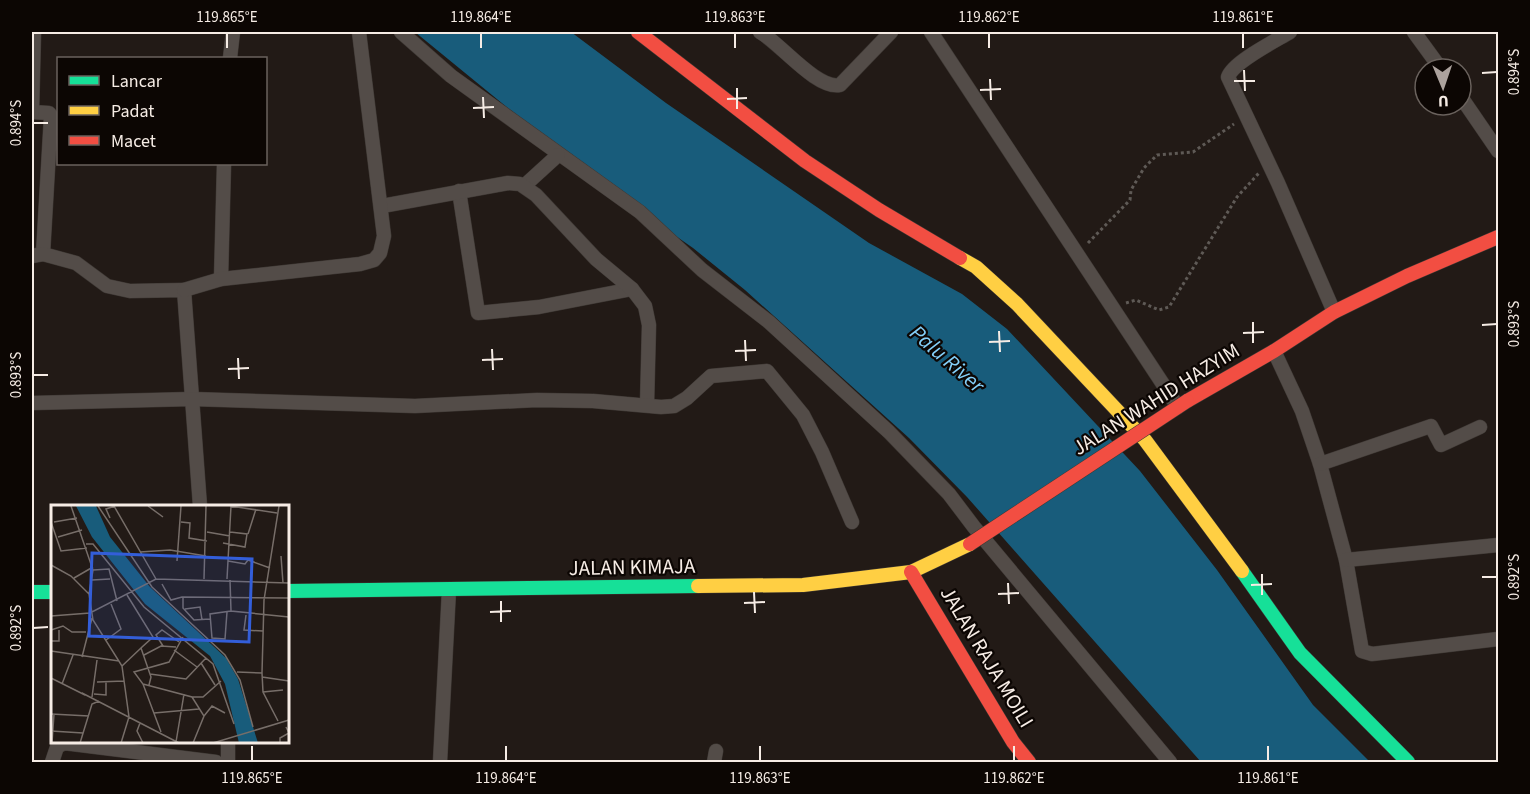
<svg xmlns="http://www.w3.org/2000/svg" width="1530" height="794" font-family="'Source Sans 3',sans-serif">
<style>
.water{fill:#185c7b}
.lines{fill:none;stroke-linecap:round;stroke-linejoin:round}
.street-casing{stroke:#3e3834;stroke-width:15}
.fast-casing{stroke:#3e3834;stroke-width:15}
.slow-casing{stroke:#3e3834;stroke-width:15}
.jam-casing{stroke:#3e3834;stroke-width:15}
.path{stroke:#5f5a56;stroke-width:3;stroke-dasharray:3 3;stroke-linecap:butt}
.street{stroke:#534c48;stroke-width:14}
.fast{stroke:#16e098;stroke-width:14}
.slow{stroke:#ffcf43;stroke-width:14}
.jam{stroke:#f24e42;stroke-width:14}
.jam-bridge-casing{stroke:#3e3834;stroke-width:15;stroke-linecap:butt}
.jam-bridge{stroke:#f24e42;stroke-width:14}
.ticks{fill:none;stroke:#f6ece5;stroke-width:2}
.labels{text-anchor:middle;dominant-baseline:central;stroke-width:4.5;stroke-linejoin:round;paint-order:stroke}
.street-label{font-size:21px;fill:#f6ece5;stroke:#0c0603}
.water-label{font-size:22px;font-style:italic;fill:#84d0f9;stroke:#0c0603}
.inset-road{fill:none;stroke:#776e69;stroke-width:1.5}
.view{fill:#335ed9;fill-opacity:0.15;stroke:#335ed9;stroke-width:3}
.inset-edge{fill:none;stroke:#f6ece5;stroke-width:3}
.neatline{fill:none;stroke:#f6ece5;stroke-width:2}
.ticks-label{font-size:15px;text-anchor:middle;fill:#f6ece5}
</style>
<rect width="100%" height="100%" fill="#221a16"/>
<path class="water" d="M415 32H571L666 103 869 243 962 294 1007 329 1140 471 1217 570 1313 705 1370 762H1201L967 497 909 438 745 290 693 248 601 184Z"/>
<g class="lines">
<defs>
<g id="street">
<path d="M401 32 451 76 640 212 702 270 769 322 889 432 949 494 974 527 1170 762"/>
<path d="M760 32C780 43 817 90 840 85L891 32"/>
<path d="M931 32 1178 407"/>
<path d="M1290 32C1275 41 1233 62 1228 77L1278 183 1334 312"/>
<path d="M1414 32 1441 69"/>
<path d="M230 58 233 32"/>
<path d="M1461 97 1498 151"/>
<path d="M32 112 49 113 51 116 43 254"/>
<path d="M32 112 34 32"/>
<path d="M524 186 558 155"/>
<path d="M459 191 478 313 539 307 632 289"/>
<path d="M382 206 508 183 520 184 536 195 596 259 632 289 645 306 649 325 647 405"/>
<path d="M32 256 43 254 76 263 107 286 130 291 184 290 200 506"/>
<path d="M221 279 224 164"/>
<path d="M184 290 221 279 360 264 374 260 380 253 384 236 359 32"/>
<path d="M1274 351 1302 411 1320 464 1346 560 1362 651 1372 654 1498 639"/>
<path d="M32 403 192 399 415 406 537 400 593 401 661 407 674 406 687 398 711 376 767 371 803 415 822 452 852 522"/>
<path d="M1320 464 1431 426 1441 445 1480 427"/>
<path d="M1346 560 1498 545"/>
<path d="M52 762 57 747 64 743 216 762"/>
<path d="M228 762V742"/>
<path d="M440 762 449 590"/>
<path d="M714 762 716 751"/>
</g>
<g id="fast">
<path d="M1242 571 1300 653 1408 762"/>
<path d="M288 591 698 586"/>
<path d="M32 592H52"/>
</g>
<g id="slow">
<path d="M960 258 976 267 1017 304 1145 440 1242 571"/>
<path d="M698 586 803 585 911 572 970 544"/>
</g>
<g id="jam">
<path d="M638 32 805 161 879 210 960 258"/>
<path d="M1187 401 1274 351 1334 312 1407 276 1498 237"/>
<path d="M911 572 1013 742 1029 762"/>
</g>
</defs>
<use href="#street" class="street-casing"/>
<use href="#fast" class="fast-casing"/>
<use href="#slow" class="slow-casing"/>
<use href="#jam" class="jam-casing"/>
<g class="path">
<path d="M1088 243 1130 200 1131 190 1144 168 1157 155 1193 152 1234 124"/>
<path d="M1126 303 1136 300 1159 310 1169 307 1237 197 1259 173"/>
</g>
<use href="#street" class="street"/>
<use href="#fast" class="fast"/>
<use href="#slow" class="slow"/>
<use href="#jam" class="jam"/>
<defs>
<path id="jam-bridge" d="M970 544 1187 401"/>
</defs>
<use href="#jam-bridge" class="jam-bridge-casing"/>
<use href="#jam-bridge" class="jam-bridge"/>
</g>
<path class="ticks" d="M227 33V48M481 33V48M735 33V48M989 33V48M1243 33V48M1244 70 1245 91M1482 73 1497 72M990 79 991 100M1234 81H1255M737 88V109M980 90 1001 89M483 97 484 118M727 99 747 98M473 108 494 107M33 123H48M1253 322V343M1482 325 1497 324M999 331 1000 352M1243 333 1264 332M745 340 746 361M989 342 1010 341M492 349 493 370M735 351 756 350M238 358 239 379M482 360 503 359M228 369 249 368M33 375H48M1262 574V595M1482 577H1497M1008 583 1009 604M1251 585 1272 584M754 592 755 613M998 594 1019 593M501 601V622M744 603 765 602M490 612 511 611M33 628 48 627M252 746V761M506 746V761M760 746V761M1014 746V761M1268 746V761"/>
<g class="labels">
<g class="street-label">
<text transform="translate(1156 399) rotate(-32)">JALAN WAHID HAZYIM</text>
<text transform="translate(632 567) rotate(-1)">JALAN KIMAJA</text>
<text transform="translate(987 657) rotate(59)">JALAN RAJA MOILI</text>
</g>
<g class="water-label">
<text transform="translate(947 359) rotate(41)">Palu River</text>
</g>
</g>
<g transform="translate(51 505)">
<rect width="238" height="238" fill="#221a16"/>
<path d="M25 1H45L59 32 99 82 175 153 187 174 207 238H188L174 179 159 151 94 99 41 32Z" fill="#185c7b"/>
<path class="inset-road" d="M20 1 42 65 38 89M47 1 101 82 174 150 189 175 202 222M63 1 105 74M97 1 112 12M179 1 226 8M59 13 55 4 64 1M0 17 10 46 36 43M3 17 26 13M130 17 139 18 138 33 156 36M156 27 179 31M197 29 205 4M7 32 31 25M172 38 194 42 196 29 179 27M35 39H42L93 102 162 159 183 219M89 47 119 45 155 51M230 51 232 78M126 56 130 1M177 56 194 59 197 55 219 63M0 60 20 71 38 89 42 115 71 161 78 212 70 238M42 65 58 64 66 96M23 73 42 62M153 74 155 1M176 74 180 1M41 75 59 74M179 75 180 106 238 112M111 79 120 95 131 92 238 93M76 90 102 132 90 143 100 172 98 180M132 93V103L143 115 159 114M134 104 149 102 151 115M176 107 174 134 161 133 159 109 180 106M195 110 193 125 212 126M0 111 39 108 105 74 238 78M0 125 12 121 21 127H35M55 135 70 124 60 99M0 136H8V125M112 141 105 130 111 125 128 137M123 145 146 162M0 146 68 156M93 150 110 141 125 142M31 152 41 113M150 158 164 180M71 161 90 143M186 167 211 168M99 169 135 174 155 153M211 172 238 176M0 173 34 190M46 177 73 176M11 179 22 150M92 179 141 192 153 211 142 238M212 187 232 185M31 188 128 238M43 189 55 190V177M41 192 46 155M141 192H152L170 176M103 208 148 204M0 209 38 211M153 211 161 201 174 208M227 216 212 187 211 168 213 95 228 1M89 218 86 226 92 238M0 226 32 228M110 227 92 179 83 167 118 157 132 132M125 237 133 189M1 238 3 209M29 238 41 199 48 196M162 238 238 215M229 238V233L238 228 235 222"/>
<path class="view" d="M41 48 201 54 198 137 38 131Z"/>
<rect width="238" height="238" class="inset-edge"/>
</g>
<rect width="1530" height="794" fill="none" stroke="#0c0603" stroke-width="66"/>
<rect x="57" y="57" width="210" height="108" fill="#0c0603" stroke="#6a625d" stroke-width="1.5"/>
<rect x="69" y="76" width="30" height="9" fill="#16e098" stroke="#6a625d" stroke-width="1.5"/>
<text x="111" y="87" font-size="18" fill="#f6ece5">Lancar</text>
<rect x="69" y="106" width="30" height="9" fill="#ffcf43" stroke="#6a625d" stroke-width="1.5"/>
<text x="111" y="117" font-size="18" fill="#f6ece5">Padat</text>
<rect x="69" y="136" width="30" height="9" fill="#f24e42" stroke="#6a625d" stroke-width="1.5"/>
<text x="111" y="147" font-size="18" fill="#f6ece5">Macet</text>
<g transform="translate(1443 87) rotate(178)"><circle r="28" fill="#0c0603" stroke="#6a625d" stroke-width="1.5"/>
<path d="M0-4.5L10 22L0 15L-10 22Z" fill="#aca29d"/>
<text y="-9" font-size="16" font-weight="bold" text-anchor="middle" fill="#f6ece5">U</text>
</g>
<rect x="33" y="33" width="1464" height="728" class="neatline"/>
<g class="ticks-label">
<text x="227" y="22">119.865°E</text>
<text x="481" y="22">119.864°E</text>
<text x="735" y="22">119.863°E</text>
<text x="989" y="22">119.862°E</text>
<text x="1243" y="22">119.861°E</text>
<text transform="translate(1514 72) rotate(-90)" y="5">0.894°S</text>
<text transform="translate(16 123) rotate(-90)" y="5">0.894°S</text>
<text transform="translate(1514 324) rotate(-90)" y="5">0.893°S</text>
<text transform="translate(16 375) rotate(-90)" y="5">0.893°S</text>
<text transform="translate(1514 577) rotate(-90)" y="5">0.892°S</text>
<text transform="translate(16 628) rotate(-90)" y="5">0.892°S</text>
<text x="252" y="783">119.865°E</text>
<text x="506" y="783">119.864°E</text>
<text x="760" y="783">119.863°E</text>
<text x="1014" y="783">119.862°E</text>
<text x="1268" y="783">119.861°E</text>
</g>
</svg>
